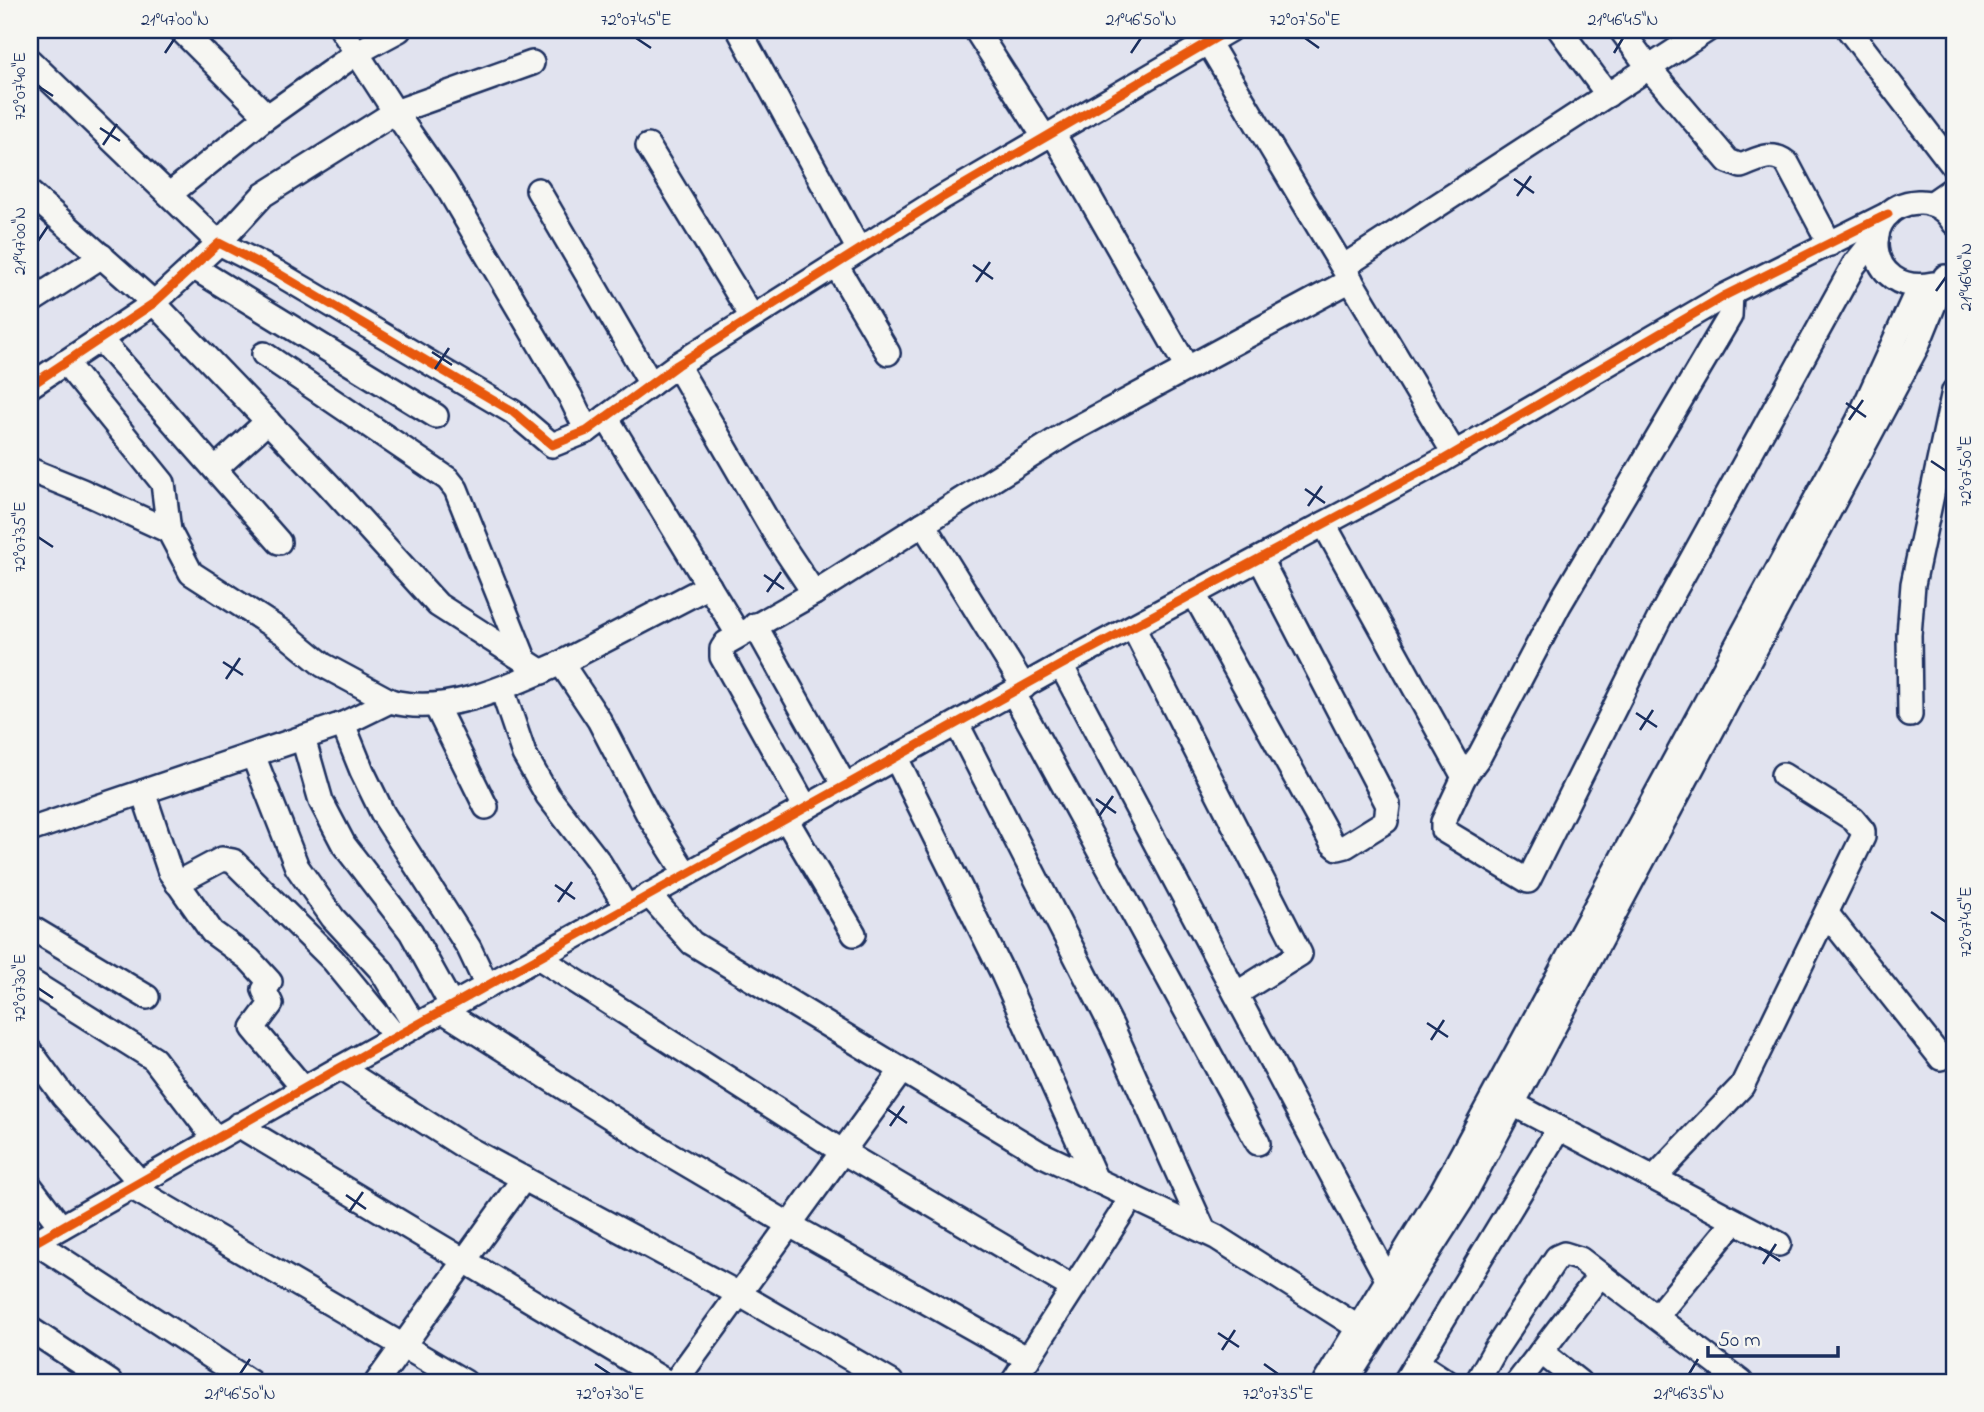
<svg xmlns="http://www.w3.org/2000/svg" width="1984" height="1412" font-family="'Indie Flower',sans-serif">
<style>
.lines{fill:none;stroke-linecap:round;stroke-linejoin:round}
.minor-casing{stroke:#1b2f5e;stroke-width:28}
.minor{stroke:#f6f6f2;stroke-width:23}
.cycleway-casing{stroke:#f6f6f2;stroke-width:13}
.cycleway{stroke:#e8590c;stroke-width:9}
.ticks{fill:none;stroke:#1b2f5e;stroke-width:2.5}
.neatline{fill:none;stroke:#1b2f5e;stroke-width:2.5}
.ticks-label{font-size:18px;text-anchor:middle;fill:#1b2f5e}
</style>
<rect width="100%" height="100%" fill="#e1e3ef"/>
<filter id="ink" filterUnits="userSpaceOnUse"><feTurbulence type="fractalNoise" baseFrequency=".0143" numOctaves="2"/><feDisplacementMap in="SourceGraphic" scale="14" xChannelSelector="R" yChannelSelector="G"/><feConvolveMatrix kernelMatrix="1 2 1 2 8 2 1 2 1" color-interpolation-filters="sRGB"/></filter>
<g filter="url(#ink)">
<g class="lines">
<defs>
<g id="minor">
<path d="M181 30 267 116"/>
<path d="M342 30 395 112 532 63"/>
<path d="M739 30 859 250"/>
<path d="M976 30 1045 138"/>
<path d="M1560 30 1608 95"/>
<path d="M1621 30 1649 68 1728 161 1741 166C1757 160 1772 150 1787 163L1830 244"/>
<path d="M1849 30 1954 167"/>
<path d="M1208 42 1454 453"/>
<path d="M30 61 219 243 263 195 395 112 444 182 570 396 587 431"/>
<path d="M1053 133 1187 368"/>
<path d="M648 146 752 317"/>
<path d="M538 190 651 384"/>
<path d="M30 193 154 303 329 485 438 605 542 672"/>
<path d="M170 194 261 121 358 52 399 30"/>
<path d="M1931 204 1954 188"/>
<path d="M836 265 888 353"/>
<path d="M193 267 436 416"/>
<path d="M1343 267 1707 30"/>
<path d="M1933 284C1864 298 1856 205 1918 202 1934 201 1946 210 1954 223"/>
<path d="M30 302 102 256"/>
<path d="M100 339 279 542"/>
<path d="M264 354 448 479 456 489 525 661"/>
<path d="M65 362 163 483 169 531"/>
<path d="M677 365 778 539 814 593"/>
<path d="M30 386 154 303 219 243 276 272 513 412 552 445 587 431 677 365 943 197 1229 30"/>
<path d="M606 417 738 634"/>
<path d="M215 469 268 421"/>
<path d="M30 470 82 491 169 531 191 573 284 633 323 665 390 701C446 717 511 685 561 663L599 720 648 814 686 874"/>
<path d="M923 524 1024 687"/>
<path d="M1324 524 1464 777 1480 755 1559 605 1730 316 1731 293"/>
<path d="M1194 594 1332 843 1338 848 1346 846 1386 821 1388 805 1260 559"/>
<path d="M755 625 845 786"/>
<path d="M1133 627 1300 954 1236 994"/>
<path d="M561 663 709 586"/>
<path d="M1061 665 1393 1290"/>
<path d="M502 689 524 754 548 796 599 862 627 908"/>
<path d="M1013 692 1258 1143"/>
<path d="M436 706 486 807"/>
<path d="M1910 715 1909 635 1913 584 1954 391"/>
<path d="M343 724 362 771 383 814 469 948 487 986"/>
<path d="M957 724 1112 1027 1204 1231"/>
<path d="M303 738 321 801 344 845 411 932 452 1006"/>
<path d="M253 755 297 867 333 918 381 970 415 1026"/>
<path d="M896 758 1003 974 1096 1180"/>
<path d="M1464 777 1443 822V830L1528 881 1660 617 1854 265 1877 236"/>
<path d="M143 792 170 872 212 932 249 959 270 982 264 990 271 1004 253 1028 303 1088"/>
<path d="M806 808 722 657V649L726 643 814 593 1067 433 1351 280"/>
<path d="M786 819 854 934"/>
<path d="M30 830 343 724 390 701"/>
<path d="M177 883 222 859 233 861 333 960 396 1037"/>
<path d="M649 895 692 943 806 1012 1041 1154 1216 1237 1359 1328"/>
<path d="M1827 914 1941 1058"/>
<path d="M30 927 147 997"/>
<path d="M538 957 843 1152 1073 1288"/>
<path d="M30 981 154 1059 215 1139"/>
<path d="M443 1011 661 1149 790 1225 1028 1359"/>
<path d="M30 1051 63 1096 140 1182"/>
<path d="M340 1068 465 1147 739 1294 891 1382"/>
<path d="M1500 1097 1779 1244"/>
<path d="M238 1125 667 1382"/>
<path d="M1654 1178 1742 1086 1863 837V831L1853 819 1783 775"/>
<path d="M30 1186 61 1227"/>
<path d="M131 1187 465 1382"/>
<path d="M35 1242 250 1382"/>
<path d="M30 1245 340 1068 1061 665 1443 460 1726 295 1888 214"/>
<path d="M1656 1317 1735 1221"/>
<path d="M30 1329 110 1382"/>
<path d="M1541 1352 1579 1382"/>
<path d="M1418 1363 1447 1382"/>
<path d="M377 1382 524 1178"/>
<path d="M675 1382 902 1070"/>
<path d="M1013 1382 1132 1197"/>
<path d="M1325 1382 1442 1191 1858 421 1919 287"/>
<path d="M1345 1382 1461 1201 1917 346 1945 277"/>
<path d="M1405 1382 1559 1128"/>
<path d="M1477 1382 1495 1350 1557 1257 1564 1254 1580 1259 1741 1382"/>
<path d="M1518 1382 1600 1275"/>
</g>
</defs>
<use href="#minor" class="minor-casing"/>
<use href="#minor" class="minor"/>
<defs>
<g id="cycleway">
<path d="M30 386 154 303 219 243 276 272 513 412 552 445 587 431 677 365 943 197 1229 30"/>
<path d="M30 1245 340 1068 1061 665 1443 460 1726 295 1888 214"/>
</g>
</defs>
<use href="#cycleway" class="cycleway-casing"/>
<use href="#cycleway" class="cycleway"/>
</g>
</g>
<path class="ticks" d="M636 38 651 48M1305 38 1319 48M165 53 175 38M1131 53 1141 38M1614 53 1623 38M38 86 53 96M100 128 120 141M103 145 117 124M1514 179 1534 193M1517 196 1531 176M38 241 48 226M973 265 993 279M976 282 990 262M1936 291 1946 277M432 352 452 365M435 369 449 348M1846 403 1866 417M1849 420 1863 400M1931 461 1946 471M1305 489 1325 503M1308 506 1322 486M38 537 53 547M764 575 784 589M767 592 781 572M223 662 243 675M226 679 240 658M1636 713 1657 727M1640 730 1653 710M1096 799 1116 813M1099 816 1113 796M555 885 575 899M558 902 572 882M1931 912 1946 922M38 988 53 998M1427 1023 1448 1037M1431 1040 1444 1020M887 1109 907 1123M890 1126 904 1106M346 1195 366 1209M349 1212 363 1192M1759 1247 1780 1261M1763 1264 1776 1244M1218 1333 1239 1347M1222 1350 1235 1330M595 1364 610 1374M1264 1364 1278 1374M240 1374 250 1359M1689 1374 1698 1359"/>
<rect width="1984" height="1412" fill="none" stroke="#f6f6f2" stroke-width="77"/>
<path d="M1708 1346v10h130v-10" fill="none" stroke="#1b2f5e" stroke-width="3.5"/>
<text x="1718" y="1346" font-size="21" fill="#1b2f5e" stroke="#f6f6f2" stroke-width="5" paint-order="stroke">50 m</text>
<rect x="38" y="38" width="1908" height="1336" class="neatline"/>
<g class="ticks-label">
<text x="175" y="25">21°47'00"N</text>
<text x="636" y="25">72°07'45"E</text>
<text x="1141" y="25">21°46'50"N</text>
<text x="1305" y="25">72°07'50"E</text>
<text x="1623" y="25">21°46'45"N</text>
<text transform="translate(19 86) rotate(-90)" y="6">72°07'40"E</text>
<text transform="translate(19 241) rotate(-90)" y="6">21°47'00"N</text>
<text transform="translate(1965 277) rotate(-90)" y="6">21°46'40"N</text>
<text transform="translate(1965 471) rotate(-90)" y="6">72°07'50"E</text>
<text transform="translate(19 537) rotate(-90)" y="6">72°07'35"E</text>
<text transform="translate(1965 922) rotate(-90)" y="6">72°07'45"E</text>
<text transform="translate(19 988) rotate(-90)" y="6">72°07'30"E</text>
<text x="240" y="1399">21°46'50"N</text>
<text x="610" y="1399">72°07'30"E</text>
<text x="1278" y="1399">72°07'35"E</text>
<text x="1689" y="1399">21°46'35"N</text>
</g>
</svg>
